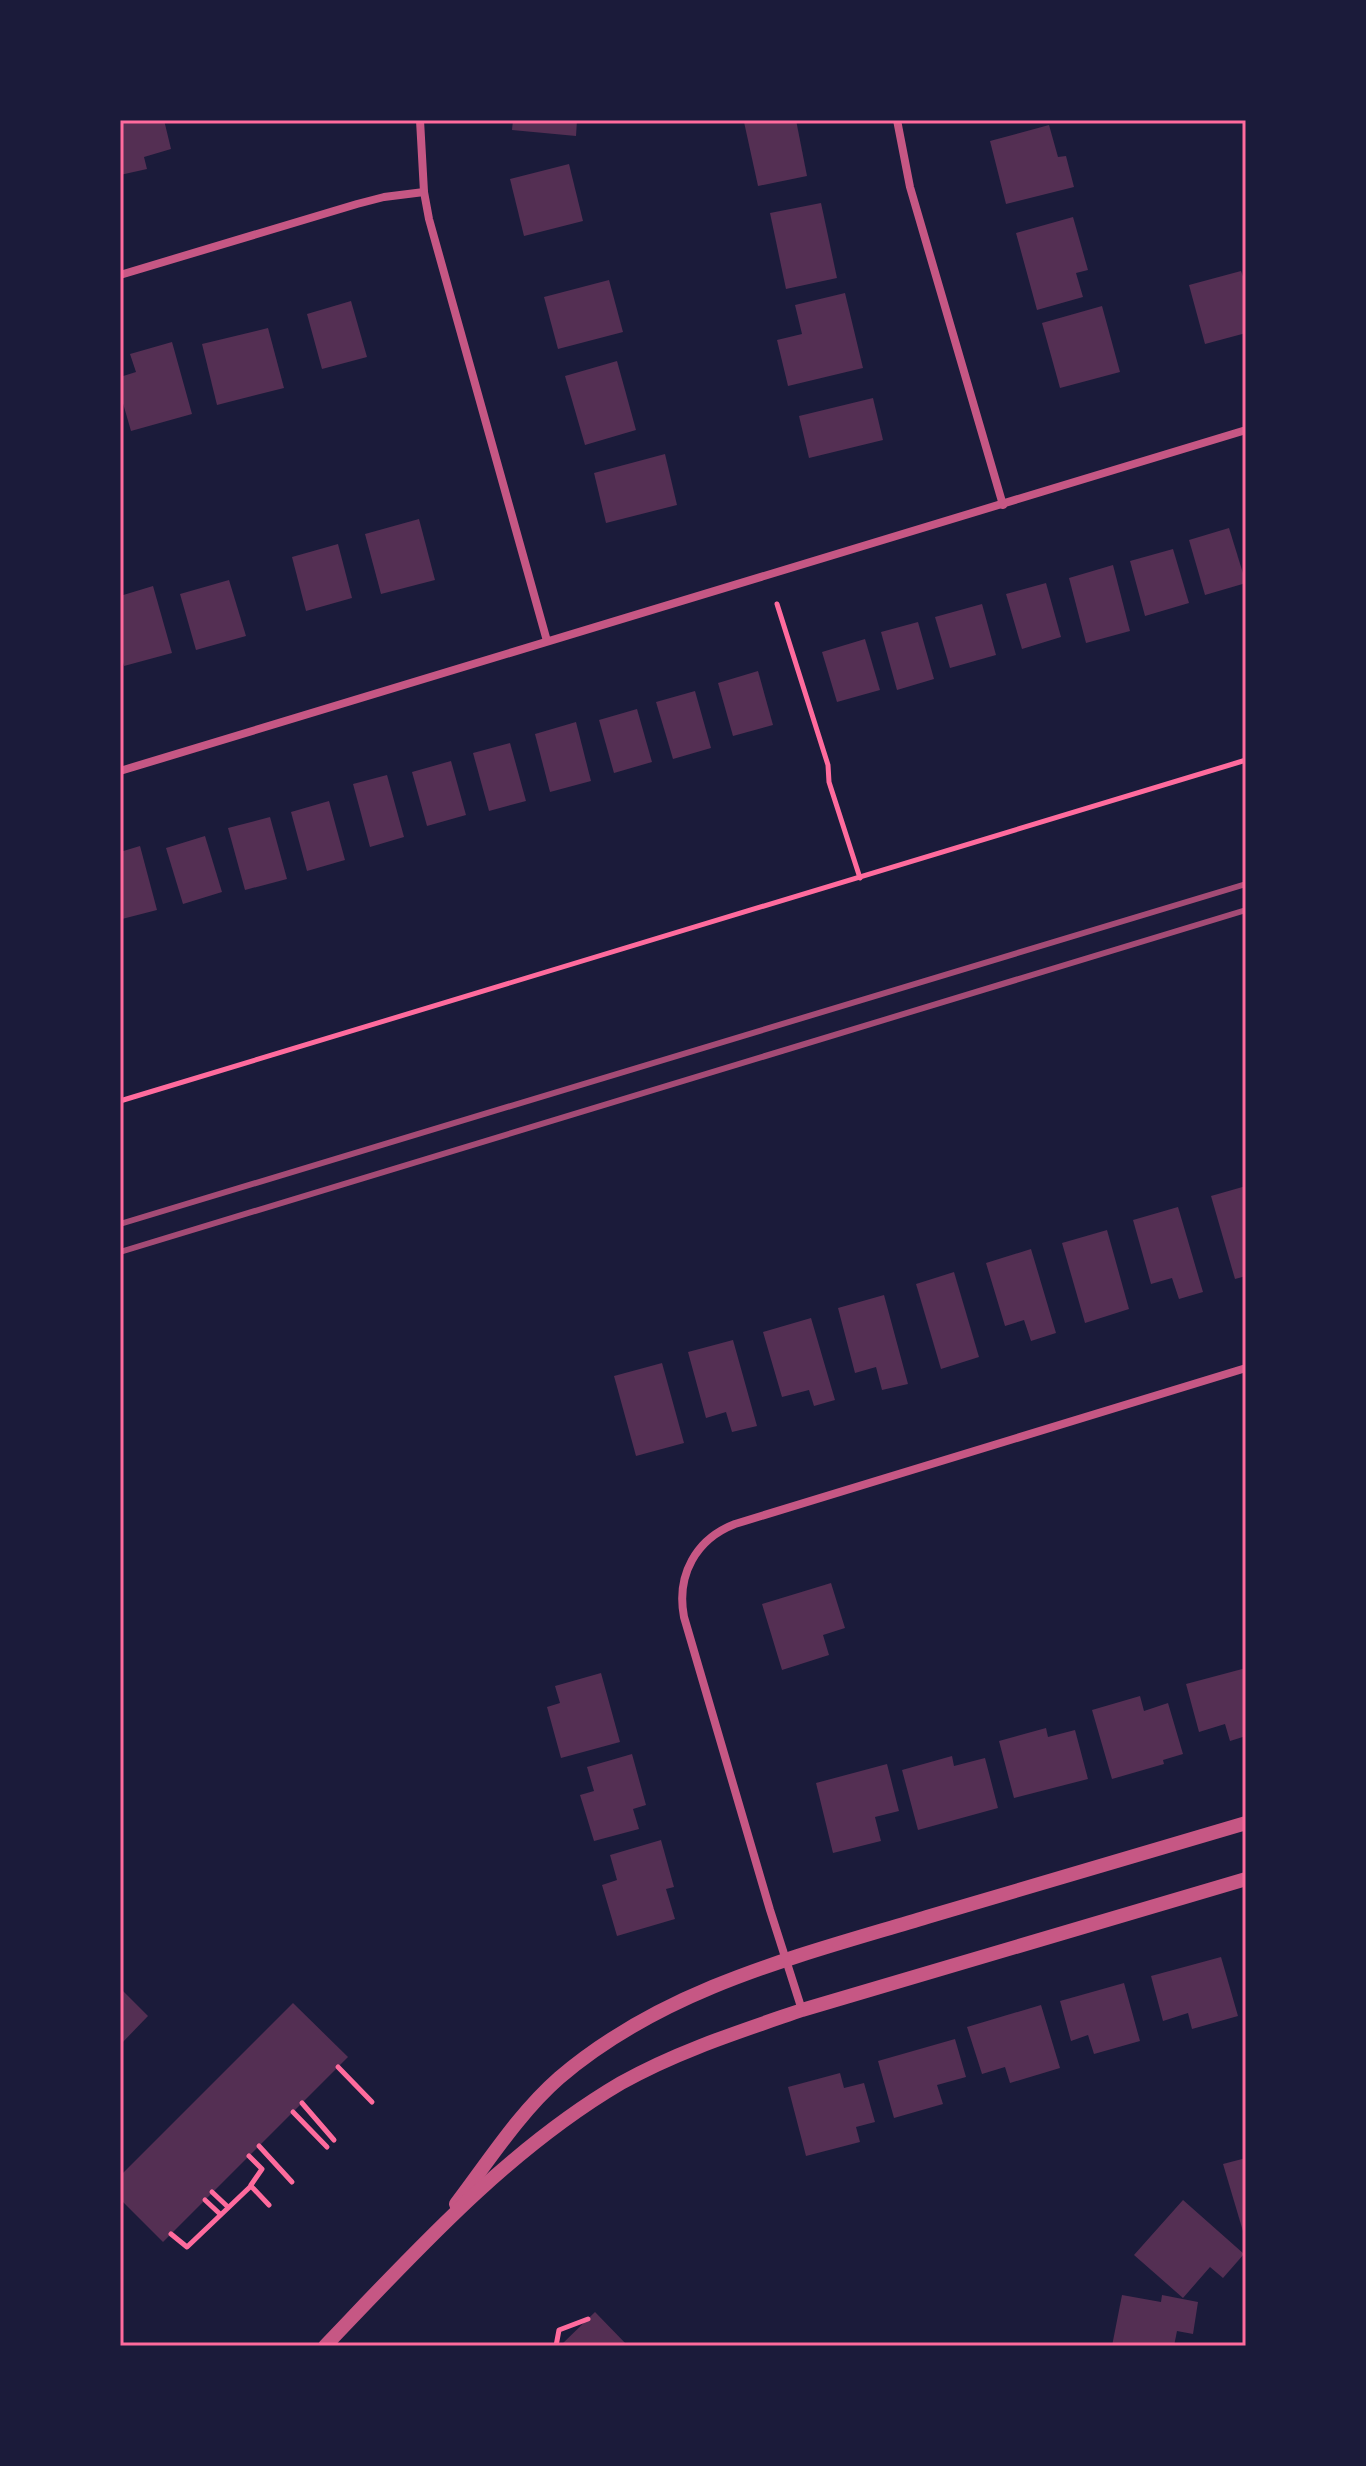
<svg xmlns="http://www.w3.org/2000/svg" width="1366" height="2466" font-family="'Space Grotesk',sans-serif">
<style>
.building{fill:#542f53}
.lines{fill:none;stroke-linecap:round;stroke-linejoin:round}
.path{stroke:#ff6b9d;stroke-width:5}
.minor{stroke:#c65784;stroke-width:8}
.tertiary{stroke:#c65784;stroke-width:14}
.rail{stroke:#a44b75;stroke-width:6}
.neatline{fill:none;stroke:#ff6b9d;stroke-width:3}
</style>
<rect width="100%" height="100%" fill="#1b1b3a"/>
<g class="building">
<path d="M120 120H164L171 149 144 157 147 169 120 175Z"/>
<path d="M513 120H577L576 136 512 130Z"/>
<path d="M755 120H796L807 176 758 186 744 122Z"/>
<path d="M1049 125 1058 157 1066 156 1074 187 1006 204 990 141Z"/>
<path d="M569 164 583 221 524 236 510 179Z"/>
<path d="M821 203 837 278 786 289 770 213Z"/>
<path d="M1073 217 1088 270 1076 273 1083 297 1037 310 1016 233Z"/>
<path d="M1241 271 1246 285V333L1205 344 1189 285Z"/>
<path d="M609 280 623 332 558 349 544 297Z"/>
<path d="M845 293 863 368 788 386 777 340 802 334 795 305Z"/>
<path d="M351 301 367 357 322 369 307 314Z"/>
<path d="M1102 306 1120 372 1060 388 1042 323Z"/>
<path d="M268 328 284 388 217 405 202 344Z"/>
<path d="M172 342 192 414 131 431 120 393V377L136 372 130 354Z"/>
<path d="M617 361 636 430 585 445 565 376Z"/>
<path d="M873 398 883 440 809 458 799 416Z"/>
<path d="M665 454 677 505 606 523 594 473Z"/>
<path d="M419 519 435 580 381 594 365 534Z"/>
<path d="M1229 528 1246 583 1205 595 1189 540Z"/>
<path d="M338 544 352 598 306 611 292 557Z"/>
<path d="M1173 549 1189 603 1145 616 1130 561Z"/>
<path d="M1113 565 1130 631 1086 643 1069 578Z"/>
<path d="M229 580 246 636 196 650 180 594Z"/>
<path d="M1046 583 1061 637 1022 649 1006 594Z"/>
<path d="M153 586 172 653 124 666 120 651V596Z"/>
<path d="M982 604 996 655 950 668 935 617Z"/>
<path d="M918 622 934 679 897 690 881 632Z"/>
<path d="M865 639 880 690 837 702 822 652Z"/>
<path d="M758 671 773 725 733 736 718 683Z"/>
<path d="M695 691 711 748 673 759 656 702Z"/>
<path d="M637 709 652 762 614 773 599 720Z"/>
<path d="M576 722 591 781 550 792 535 734Z"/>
<path d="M510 743 526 801 489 811 473 753Z"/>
<path d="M451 761 466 815 427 826 412 772Z"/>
<path d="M387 775 404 837 370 847 353 784Z"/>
<path d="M329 801 345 860 307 871 291 812Z"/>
<path d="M270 817 287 879 245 890 228 828Z"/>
<path d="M205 836 222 892 183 904 166 848Z"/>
<path d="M140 846 157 910 122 919 120 852Z"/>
<path d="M1246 1186V1276L1235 1279 1211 1196Z"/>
<path d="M1178 1207 1203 1292 1179 1299 1172 1278 1151 1284 1133 1220Z"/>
<path d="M1107 1230 1129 1309 1085 1323 1062 1243Z"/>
<path d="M1031 1249 1056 1333 1031 1341 1024 1320 1005 1326 986 1263Z"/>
<path d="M954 1272 979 1357 941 1369 916 1284Z"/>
<path d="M884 1295 908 1384 882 1390 876 1367 855 1373 838 1308Z"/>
<path d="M811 1318 835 1400 814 1406 809 1390 782 1397 763 1332Z"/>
<path d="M733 1340 757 1426 732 1432 726 1412 706 1418 688 1352Z"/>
<path d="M662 1363 684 1443 636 1456 614 1376Z"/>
<path d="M831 1583 845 1628 823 1635 829 1655 782 1670 762 1604Z"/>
<path d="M1246 1668V1736L1230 1741 1225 1724 1199 1732 1186 1684Z"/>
<path d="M601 1673 620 1742 561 1758 547 1707 560 1703 555 1686Z"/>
<path d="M1140 1696 1144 1711 1168 1703 1183 1754 1163 1760 1164 1764 1112 1779 1092 1710Z"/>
<path d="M1046 1728 1048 1737 1075 1730 1088 1779 1014 1798 999 1741Z"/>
<path d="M632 1754 646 1805 633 1809 639 1829 594 1841 580 1795 594 1791 587 1767Z"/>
<path d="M952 1756 954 1766 985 1758 998 1808 918 1830 902 1770Z"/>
<path d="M887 1764 899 1811 875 1817 881 1841 833 1853 816 1783Z"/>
<path d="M661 1840 674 1887 666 1889 675 1919 617 1936 602 1885 617 1880 610 1855Z"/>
<path d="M1221 1957 1238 2016 1192 2029 1188 2013 1163 2021 1151 1976Z"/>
<path d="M1124 1983 1140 2041 1094 2054 1088 2035 1071 2041 1060 2001Z"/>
<path d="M120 1988 148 2016 120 2045Z"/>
<path d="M293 2003 348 2057 163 2242 120 2199V2176Z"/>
<path d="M1041 2005 1060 2068 1010 2083 1005 2067 982 2074 967 2027Z"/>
<path d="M955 2039 966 2077 937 2085 943 2104 894 2118 878 2061Z"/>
<path d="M840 2073 844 2088 864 2083 875 2122 856 2127 860 2142 806 2156 788 2087Z"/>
<path d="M1246 2158V2238H1245L1223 2164Z"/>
<path d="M1183 2200 1244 2254 1223 2278 1210 2267 1183 2298 1134 2255Z"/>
<path d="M1122 2295 1161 2302 1162 2295 1198 2302 1193 2334 1177 2331 1174 2346H1112Z"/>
<path d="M595 2312 628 2346H560Z"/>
</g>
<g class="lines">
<g class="path">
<path d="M777 604 828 765 829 782 860 878"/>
<path d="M120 1101 1246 760"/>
<path d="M338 2067 372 2102"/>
<path d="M302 2103 334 2140"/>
<path d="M293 2112 327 2147"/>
<path d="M259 2146 292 2182"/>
<path d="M249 2156 262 2169 251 2185"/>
<path d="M212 2192 228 2207"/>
<path d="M205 2200 220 2214"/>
<path d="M171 2234 187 2247 251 2186 269 2205"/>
<path d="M556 2346 559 2330 588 2319"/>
</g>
<g class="minor">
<path d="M420 120 424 192 429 219 547 641"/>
<path d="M897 120 910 187 1003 505"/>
<path d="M120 275 357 204 384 197 424 192"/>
<path d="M120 771 1246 430"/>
<path d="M802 2010 770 1910 684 1617C676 1575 696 1539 735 1524L1246 1368"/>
</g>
<g class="tertiary">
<path d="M456 2204C488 2162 519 2113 559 2078 664 1988 798 1956 927 1917 1034 1886 1140 1854 1246 1823"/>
<path d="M325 2346C416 2251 507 2150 621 2083 678 2051 741 2031 802 2010L1246 1879"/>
</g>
<g class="rail">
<path d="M120 1224 1246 884"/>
<path d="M120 1252 1246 910"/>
</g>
</g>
<rect width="1366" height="2466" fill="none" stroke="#1b1b3a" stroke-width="244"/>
<rect x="122" y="122" width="1122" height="2222" class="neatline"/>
</svg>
